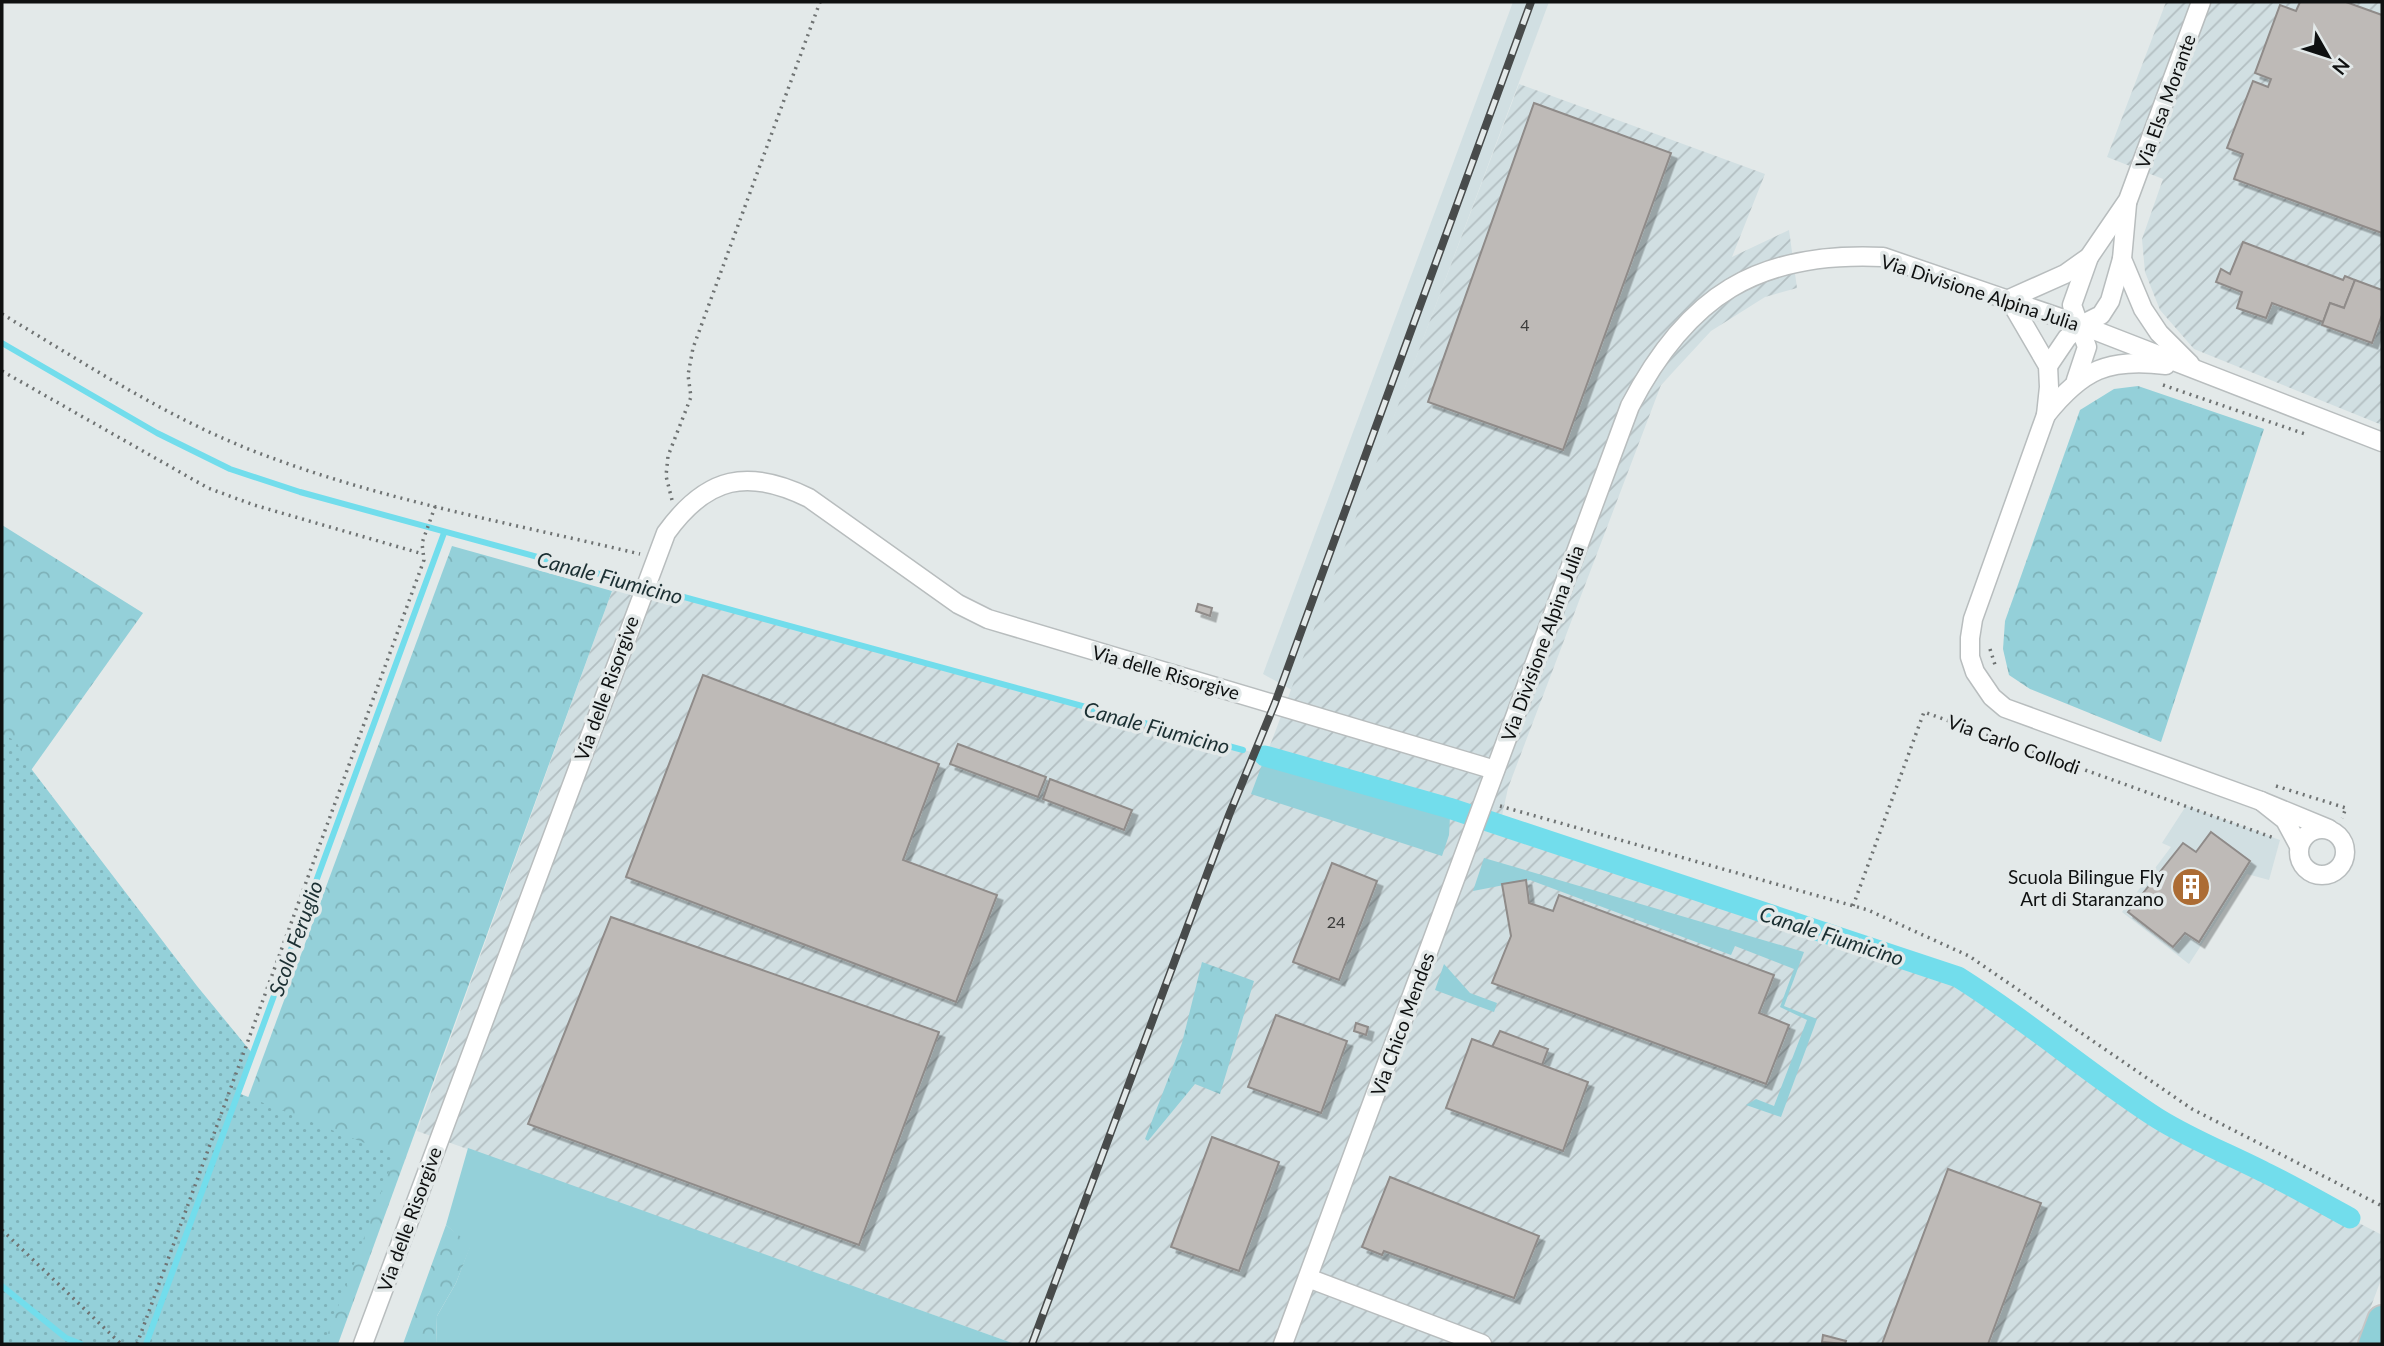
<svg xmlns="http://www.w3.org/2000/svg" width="2384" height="1346" font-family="Lato,sans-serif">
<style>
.built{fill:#d1dfe2}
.industrial{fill:url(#industrial-furrows)}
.green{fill:#94d0d9}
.forest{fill:url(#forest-crowns)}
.park{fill:url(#park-dots)}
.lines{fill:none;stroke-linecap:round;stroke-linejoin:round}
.stream{stroke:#72ddec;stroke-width:6}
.canal{stroke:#72ddec;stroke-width:21}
.building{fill:#bebab7;stroke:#8f8b89;stroke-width:2;filter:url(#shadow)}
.minor-casing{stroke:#b8bdbe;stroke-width:21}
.primary-casing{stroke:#c5c6c6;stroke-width:32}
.path{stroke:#6f7373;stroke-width:3.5;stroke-dasharray:2 5;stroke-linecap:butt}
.minor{stroke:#fff;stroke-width:18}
.primary{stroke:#8fd0d8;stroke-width:28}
.rail-casing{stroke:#484b4b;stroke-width:8}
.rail{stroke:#e3e9e9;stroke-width:5;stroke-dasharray:16;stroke-linecap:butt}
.labels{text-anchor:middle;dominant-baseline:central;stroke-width:7;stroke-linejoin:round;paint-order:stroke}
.number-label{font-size:16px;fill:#3b3b3a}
.street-label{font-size:19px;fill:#0f1111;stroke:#e3e9e9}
.poi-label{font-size:19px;fill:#0f1111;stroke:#e3e9e9;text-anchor:end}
.water-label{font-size:21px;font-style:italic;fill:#1b2f32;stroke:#e3e9e9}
</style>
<defs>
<pattern id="industrial-furrows" width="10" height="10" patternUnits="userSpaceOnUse" patternTransform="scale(1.75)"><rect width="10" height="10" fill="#d1dfe2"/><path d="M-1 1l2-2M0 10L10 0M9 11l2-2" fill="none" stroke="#b2bec1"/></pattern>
<pattern id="forest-crowns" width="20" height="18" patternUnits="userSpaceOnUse" patternTransform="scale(1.75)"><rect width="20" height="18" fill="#94d0d9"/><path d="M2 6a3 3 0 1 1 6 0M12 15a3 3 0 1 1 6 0" fill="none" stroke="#7eb2b9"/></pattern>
<pattern id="park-dots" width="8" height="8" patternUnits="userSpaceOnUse" patternTransform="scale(1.75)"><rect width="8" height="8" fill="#94d0d9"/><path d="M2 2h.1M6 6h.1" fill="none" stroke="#7eb2b9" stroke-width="1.8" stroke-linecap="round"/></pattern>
<filter id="shadow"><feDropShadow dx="5.5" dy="5.5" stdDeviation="0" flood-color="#0004"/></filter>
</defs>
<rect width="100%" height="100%" fill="#e3e9e9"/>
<g class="built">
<path d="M1513 2H1549L1292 690 1263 674Z"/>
<path d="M2186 806 2280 840 2269 880 2247 874 2189 964 2122 912 2171 847 2162 843Z"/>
</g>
<g class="industrial">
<path d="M2166 2H2382V425L2194 349 2160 310 2145 272 2142 239 2163 179 2107 157Z"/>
<path d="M1519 84 1765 174 1732 257 1789 230 1797 288 1765 297 1711 331 1661 385 1508 788 1500 825 1958 977 1997 1001 2092 1075 2164 1122 2382 1235V1277L2357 1344H1015L417 1131 616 580 1266 756Z"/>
</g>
<g class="green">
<path d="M1263 762 1450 817 1449 835 1442 856 1251 794Z"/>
<path d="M1484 858 1804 952 1784 1006 1817 1019 1781 1117 1746 1105 1756 1099 1774 1106 1807 1020 1780 1007 1794 969 1735 946 1731 955 1530 880 1473 891Z"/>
<path d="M1444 964 1470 993 1497 1003 1494 1012 1435 990Z"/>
<path d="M468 1148 1015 1344H436L437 1316 456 1283 470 1246 446 1225Z"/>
</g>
<g class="forest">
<path d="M2138 386 2264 429 2161 742 2030 689 2009 675 2003 649 2005 621 2080 410 2114 389Z"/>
<path d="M2 525 143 613 2 811Z"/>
<path d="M452 546 612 591 338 1344H157Z"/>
<path d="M1202 962 1254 981 1220 1094 1195 1084 1148 1141 1145 1139 1182 1043Z"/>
<path d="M446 1225 471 1245 456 1283 437 1316 436 1344H403Z"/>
</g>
<path class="park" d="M2 734 16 741 26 762 197 986 252 1053 238 1093 395 1155 324 1344H2Z"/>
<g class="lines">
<g class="stream">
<path d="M2 343 157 433 230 469 300 492 1243 750"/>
<path d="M2 1286 66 1338 81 1344"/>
<path d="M146 1344 444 533"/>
</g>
<path class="canal" d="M1265 756 1449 808 1958 977C2027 1020 2089 1074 2157 1118 2192 1140 2229 1154 2266 1173 2295 1187 2322 1203 2350 1218"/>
</g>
<g class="building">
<path d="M2300 2H2346L2382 15V233L2234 179 2243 154 2227 148 2253 81 2268 87 2271 79 2255 73 2280 5 2296 11Z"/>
<path d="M1534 103 1671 153 1563 450 1428 402Z"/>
<path d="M2243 242 2343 280 2345 276 2355 280 2344 308 2330 303 2323 322 2272 303 2266 318 2237 308 2242 292 2216 282 2221 269 2230 274Z"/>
<path d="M2355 280 2382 290V315L2372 343 2322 325 2330 303 2344 308Z"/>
<path d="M1198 604 1212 608 1210 616 1196 611Z"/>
<path d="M703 675 939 764 903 860 997 895 956 1002 626 877Z"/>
<path d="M958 744 1046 777 1038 797 950 764Z"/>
<path d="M1050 779 1132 810 1124 830 1043 799Z"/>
<path d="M2211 832 2250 861 2199 942 2185 933 2173 947 2128 912 2183 843 2196 852Z"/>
<path d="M1332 863 1377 881 1339 980 1293 962Z"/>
<path d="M1526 880 1529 903 1553 911 1559 895 1774 975 1759 1013 1789 1025 1766 1084 1492 983 1511 936 1502 884Z"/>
<path d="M611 917 939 1032 859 1245 528 1124Z"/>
<path d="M1276 1015 1347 1041 1321 1113 1248 1087Z"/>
<path d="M1356 1023 1368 1027 1366 1035 1354 1031Z"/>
<path d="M1500 1031 1548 1049 1542 1065 1492 1047Z"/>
<path d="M1472 1039 1588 1082 1563 1151 1446 1108Z"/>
<path d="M1212 1137 1279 1162 1239 1271 1171 1247Z"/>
<path d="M1948 1169 2041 1203 1988 1344H1882Z"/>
<path d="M1390 1177 1539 1236 1514 1298 1384 1251 1382 1255 1362 1247Z"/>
<path d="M1823 1335 1846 1341 1845 1344 1822 1342Z"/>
</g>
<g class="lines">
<defs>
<g id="minor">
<path d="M2201 2 2128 200 2089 257 2065 274 2009 299 2048 366 2049 387 2046 415 1973 619 1970 638V657L1975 672 1992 697 2005 708 2261 801"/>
<path d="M2127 204 2122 259 2143 309 2159 333 2190 364"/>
<path d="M2048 366 2067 338 2081 325 2101 315 2110 301 2122 259"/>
<path d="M2076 380 2087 347 2072 305 2089 257"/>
<path d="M2046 415C2083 369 2108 358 2166 365"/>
<circle cx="2322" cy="852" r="23"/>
<path d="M2299 846 2285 820 2261 801 2329 829"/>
<path d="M1308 1278 1482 1344"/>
<path d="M363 1344 666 533C707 476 748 468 809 498L958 604 988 619 1495 770"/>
<path d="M1283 1344 1630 406C1687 296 1757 251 1883 257L2081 325 2382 442"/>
</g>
<path id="primary" d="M2373 1344 2382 1320"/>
</defs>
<use href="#minor" class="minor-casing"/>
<use href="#primary" class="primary-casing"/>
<g class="path">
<path d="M2 314C86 364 172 421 264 455 385 501 515 524 640 554"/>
<path d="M2 371 208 488 254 505 423 554"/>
<path d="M2163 385 2305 434"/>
<path d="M672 500 666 476 668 456 691 397 688 375 693 348 820 2"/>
<path d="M1990 649 1996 668"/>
<path d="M2276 786 2346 808 2342 818"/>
<path d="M1500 806 1868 910 1969 956 2192 1109 2382 1206"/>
<path d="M1853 906 1924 712 2274 838"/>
<path d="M2 1230 121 1344"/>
<path d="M137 1344 424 560 422 543 436 504"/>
</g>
<use href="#minor" class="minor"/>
<use href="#primary" class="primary"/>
<defs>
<path id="rail" d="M1032 1344 1229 815 1275 703 1531 2"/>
</defs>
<use href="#rail" class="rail-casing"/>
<use href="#rail" class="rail"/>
</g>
<defs>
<symbol id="building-disc" viewBox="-11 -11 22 22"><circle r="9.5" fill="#ac6c34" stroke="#e3e9e9"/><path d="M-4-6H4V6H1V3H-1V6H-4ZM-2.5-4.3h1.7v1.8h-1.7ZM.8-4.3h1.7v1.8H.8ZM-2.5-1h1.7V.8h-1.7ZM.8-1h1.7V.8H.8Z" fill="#fff"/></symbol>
</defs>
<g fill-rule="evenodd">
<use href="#building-disc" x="2169" y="865" width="44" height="44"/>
</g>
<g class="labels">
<g class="number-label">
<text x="1525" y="324">4</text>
<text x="1336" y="921">24</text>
</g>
<g class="street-label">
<text transform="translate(2165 101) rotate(-70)">Via Elsa Morante</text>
<text transform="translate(1980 292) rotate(18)">Via Divisione Alpina Julia</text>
<text transform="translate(1542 643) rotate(-70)">Via Divisione Alpina Julia</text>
<text transform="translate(1166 672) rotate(16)">Via delle Risorgive</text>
<text transform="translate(606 688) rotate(-70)">Via delle Risorgive</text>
<text transform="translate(2014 744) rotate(20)">Via Carlo Collodi</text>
<text transform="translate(1402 1024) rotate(-70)">Via Chico Mendes</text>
<text transform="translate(409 1219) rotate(-70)">Via delle Risorgive</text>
</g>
<g class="poi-label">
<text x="2164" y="876">Scuola Bilingue Fly<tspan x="2164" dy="22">Art di Staranzano</tspan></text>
</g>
<g class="water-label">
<text transform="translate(610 577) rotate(15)">Canale Fiumicino</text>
<text transform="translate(1157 727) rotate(15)">Canale Fiumicino</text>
<text transform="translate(1832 935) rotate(18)">Canale Fiumicino</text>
<text transform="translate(295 938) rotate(-70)">Scolo Feruglio</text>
</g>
</g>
<rect width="2384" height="1346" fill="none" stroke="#0f1111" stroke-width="7"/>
<g transform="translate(2328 56) rotate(129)" stroke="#e3e9e9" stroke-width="5" paint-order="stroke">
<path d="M0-5L12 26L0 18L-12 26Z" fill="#0f1111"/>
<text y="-10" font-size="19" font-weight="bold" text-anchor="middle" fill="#0f1111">N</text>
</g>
</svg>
